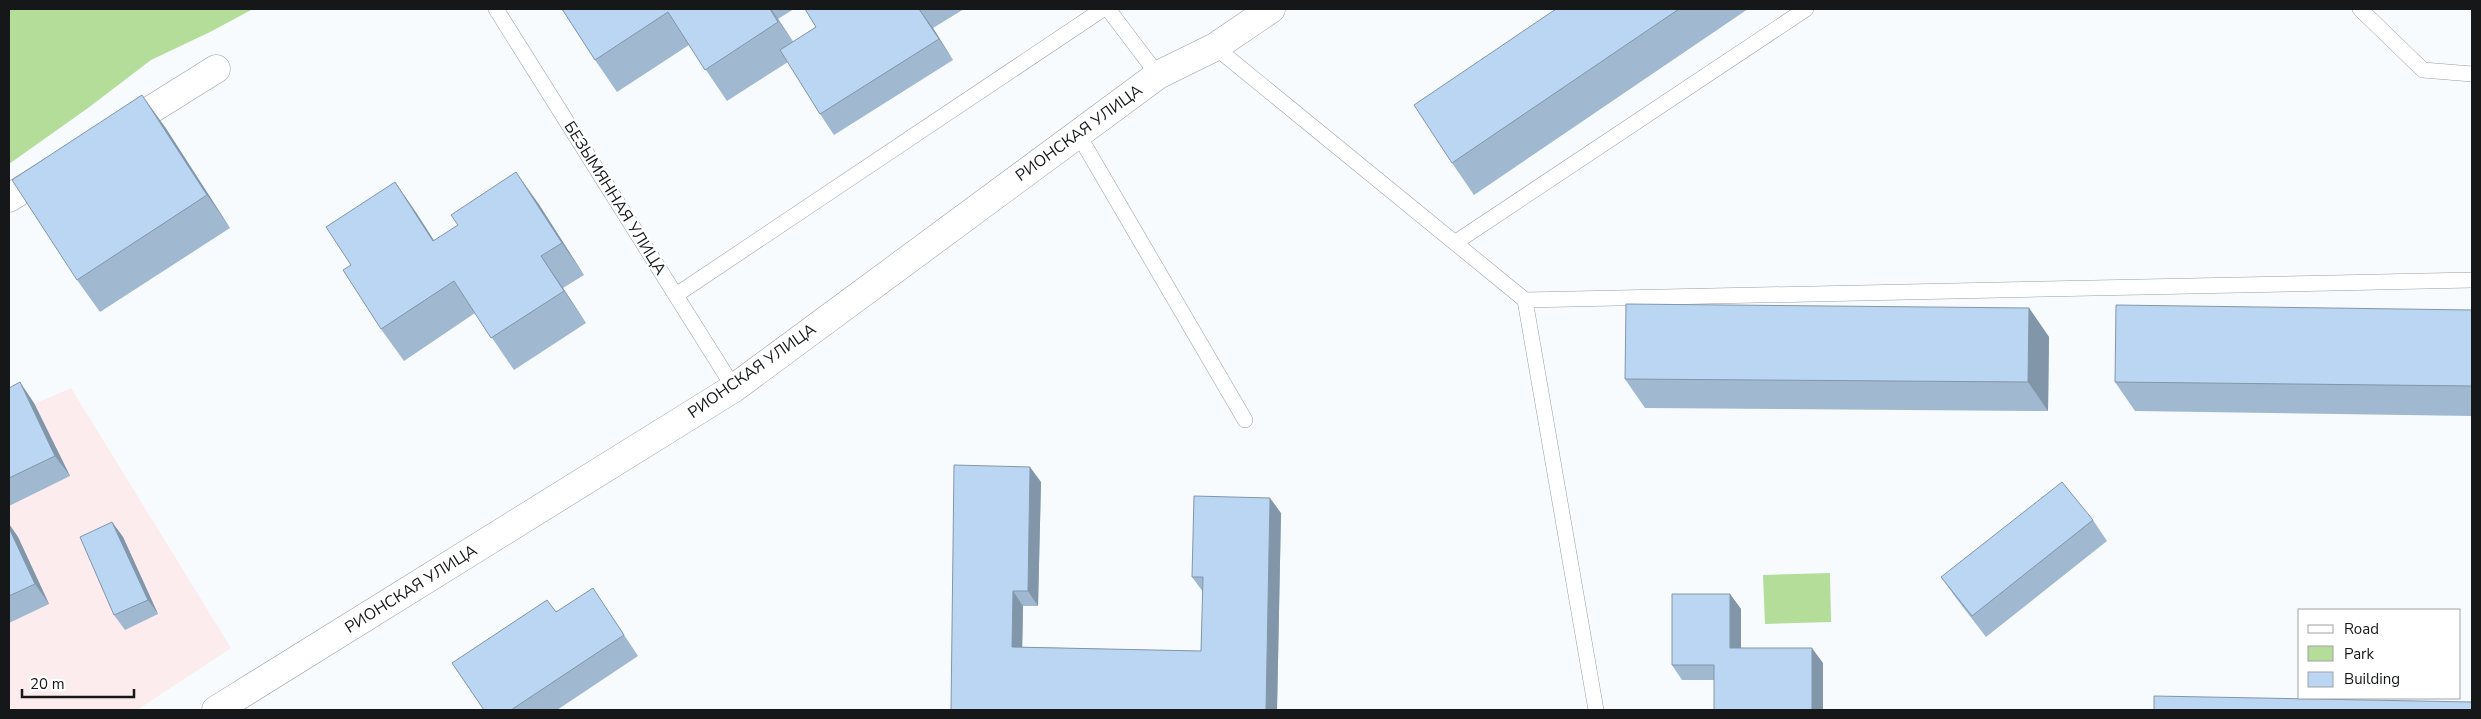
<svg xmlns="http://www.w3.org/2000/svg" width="2481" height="719" font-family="'Nunito Sans',sans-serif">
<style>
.industrial{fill:#fcecee}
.green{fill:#b3dd98}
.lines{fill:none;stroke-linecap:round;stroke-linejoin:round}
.lane-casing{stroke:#999fa4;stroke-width:16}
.street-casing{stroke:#999fa4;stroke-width:29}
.lane{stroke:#fff;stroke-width:15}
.street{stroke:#fff;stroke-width:28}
.wall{fill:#a0b8d0}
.shaded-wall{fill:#8296a9}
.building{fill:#bad6f2;stroke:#8296a9}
.labels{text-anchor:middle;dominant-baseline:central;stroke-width:4.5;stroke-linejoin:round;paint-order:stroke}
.street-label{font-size:16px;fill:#151719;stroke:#fff}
</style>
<rect width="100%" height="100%" fill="#f7fbfe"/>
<path class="industrial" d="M71 388 231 648 137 710H9V415Z"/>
<g class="green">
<path d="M9 9H253L210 32 151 60 88 108 9 164Z"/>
<path d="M1830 573 1831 622 1765 624 1763 575Z"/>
</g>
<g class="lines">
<defs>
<g id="lane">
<path d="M496 9 734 388"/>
<path d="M1108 9 1158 75"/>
<path d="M2360 9 2423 70 2472 74"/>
<path d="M1215 47 1525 300 2472 280"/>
<path d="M1078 134 1245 420"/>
<path d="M1456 242 1806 9"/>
<path d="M676 295 1103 9"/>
<path d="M1525 300 1596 710"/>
</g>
<g id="street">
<path d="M120 129 216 69"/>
<path d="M9 198 52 171"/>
<path d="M216 710 734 388 1158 75 1215 47 1271 9"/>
</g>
</defs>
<use href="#lane" class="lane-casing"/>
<use href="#street" class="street-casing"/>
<use href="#lane" class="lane"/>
<use href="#street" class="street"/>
</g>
<g class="wall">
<path d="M562 9H794L778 19 793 42 816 27 805 9H964L933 28 953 60 834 135 820 114 788 62 727 101 689 45 617 92 595 60Z"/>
<path d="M1556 9H1748L1474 195 1452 163Z"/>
<path d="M165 127 230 228 100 312 77 280Z"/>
<path d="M395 182 417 214 434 241 538 203 584 275 563 288 586 323 514 370 475 313 404 361 381 329 351 265Z"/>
<path d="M2029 308 2049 337 2048 411 1645 408 1625 379Z"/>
<path d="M2472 310V416L2135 411 2115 382Z"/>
<path d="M9 388 34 403 70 476 9 506Z"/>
<path d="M1041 482 1038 606H1023L1022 647 1201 651 1203 592 1192 577 1281 513 1277 710H951Z"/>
<path d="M2093 520 2107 541 1986 637 1956 598 1941 577Z"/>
<path d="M112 522 123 537 158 614 125 630 114 615Z"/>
<path d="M9 524 18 537 49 604 9 623Z"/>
<path d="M1730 594 1741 609V648L1823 663 1714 680H1682L1672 665Z"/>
<path d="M607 609 638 656 557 710H484L556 612Z"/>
</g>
<g class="shaded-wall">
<path d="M770 9H771L778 19 801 53Z"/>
<path d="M919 9 933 28 953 60Z"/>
<path d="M142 95 165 127 230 228 207 195Z"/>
<path d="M516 172 538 203 584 275 562 243Z"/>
<path d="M395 182 417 214 455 273 433 241Z"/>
<path d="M541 256 563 288 586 323 564 291Z"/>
<path d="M2029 308 2049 337 2048 411 2028 382Z"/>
<path d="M20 382 34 403 70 476 55 456Z"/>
<path d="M1030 467 1041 482 1038 606 1028 591Z"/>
<path d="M1270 498 1281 513 1277 710H1266Z"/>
<path d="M112 522 123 537 158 614 148 600Z"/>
<path d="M9 524 18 537 49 604 35 584 9 528Z"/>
<path d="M1013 591 1023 606 1022 662 1012 647Z"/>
<path d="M1730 594 1741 609V663L1730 648Z"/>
<path d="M1812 648 1823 663V710H1812Z"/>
</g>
<g class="building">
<path d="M562 9H770L778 22 705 70 668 12 595 60Z"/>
<path d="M805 9H919L939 39 820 114 780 50 816 27Z"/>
<path d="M1556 9H1679L1452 163 1414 105Z"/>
<path d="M142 95 207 195 77 280 12 180Z"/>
<path d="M516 172 562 243 541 256 564 291 491 338 454 281 381 329 343 270 351 265 326 227 395 182 433 241 458 225 451 215Z"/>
<path d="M1626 304 2029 308 2028 382 1625 379Z"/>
<path d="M2116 305 2472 310V386L2115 382Z"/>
<path d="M20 382 55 456 9 478V388Z"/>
<path d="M954 465 1030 467 1028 591H1013L1012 647 1201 651 1203 577H1192L1194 496 1270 498 1266 710H951Z"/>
<path d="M2062 482 2093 520 1972 616 1941 577Z"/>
<path d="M112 522 148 600 114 615 80 537Z"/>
<path d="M9 528 35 584 9 596Z"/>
<path d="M593 588 624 635 511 710H484L452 663 547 600 556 612Z"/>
<path d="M1672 594H1730V648H1812V710H1714V665H1672Z"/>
<path d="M2154 696 2472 702V710H2154Z"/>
</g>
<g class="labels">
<g class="street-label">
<text transform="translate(1079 133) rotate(-36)">РИОНСКАЯ УЛИЦА</text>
<text transform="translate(615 198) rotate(58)">БЕЗЫМЯННАЯ УЛИЦА</text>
<text transform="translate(752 371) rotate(-35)">РИОНСКАЯ УЛИЦА</text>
<text transform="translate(411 589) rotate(-32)">РИОНСКАЯ УЛИЦА</text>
</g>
</g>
<rect width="2481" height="719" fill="none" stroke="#151719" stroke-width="20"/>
<rect x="2298" y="609" width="162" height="90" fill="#ffffff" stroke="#a1a2a3"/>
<rect x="2308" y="625" width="25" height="8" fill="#ffffff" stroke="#a1a2a3"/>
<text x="2344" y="634" font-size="15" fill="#151719">Road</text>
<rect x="2308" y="646" width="25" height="15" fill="#b3dd98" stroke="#a1a2a3"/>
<text x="2344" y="659" font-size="15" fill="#151719">Park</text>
<rect x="2308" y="672" width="25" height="15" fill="#bad6f2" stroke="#a1a2a3"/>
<text x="2344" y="684" font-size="15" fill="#151719">Building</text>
<path d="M22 689v8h112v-8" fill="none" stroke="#151719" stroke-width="2.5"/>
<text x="30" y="689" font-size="15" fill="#151719" stroke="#ffffff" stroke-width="4" paint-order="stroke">20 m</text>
</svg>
